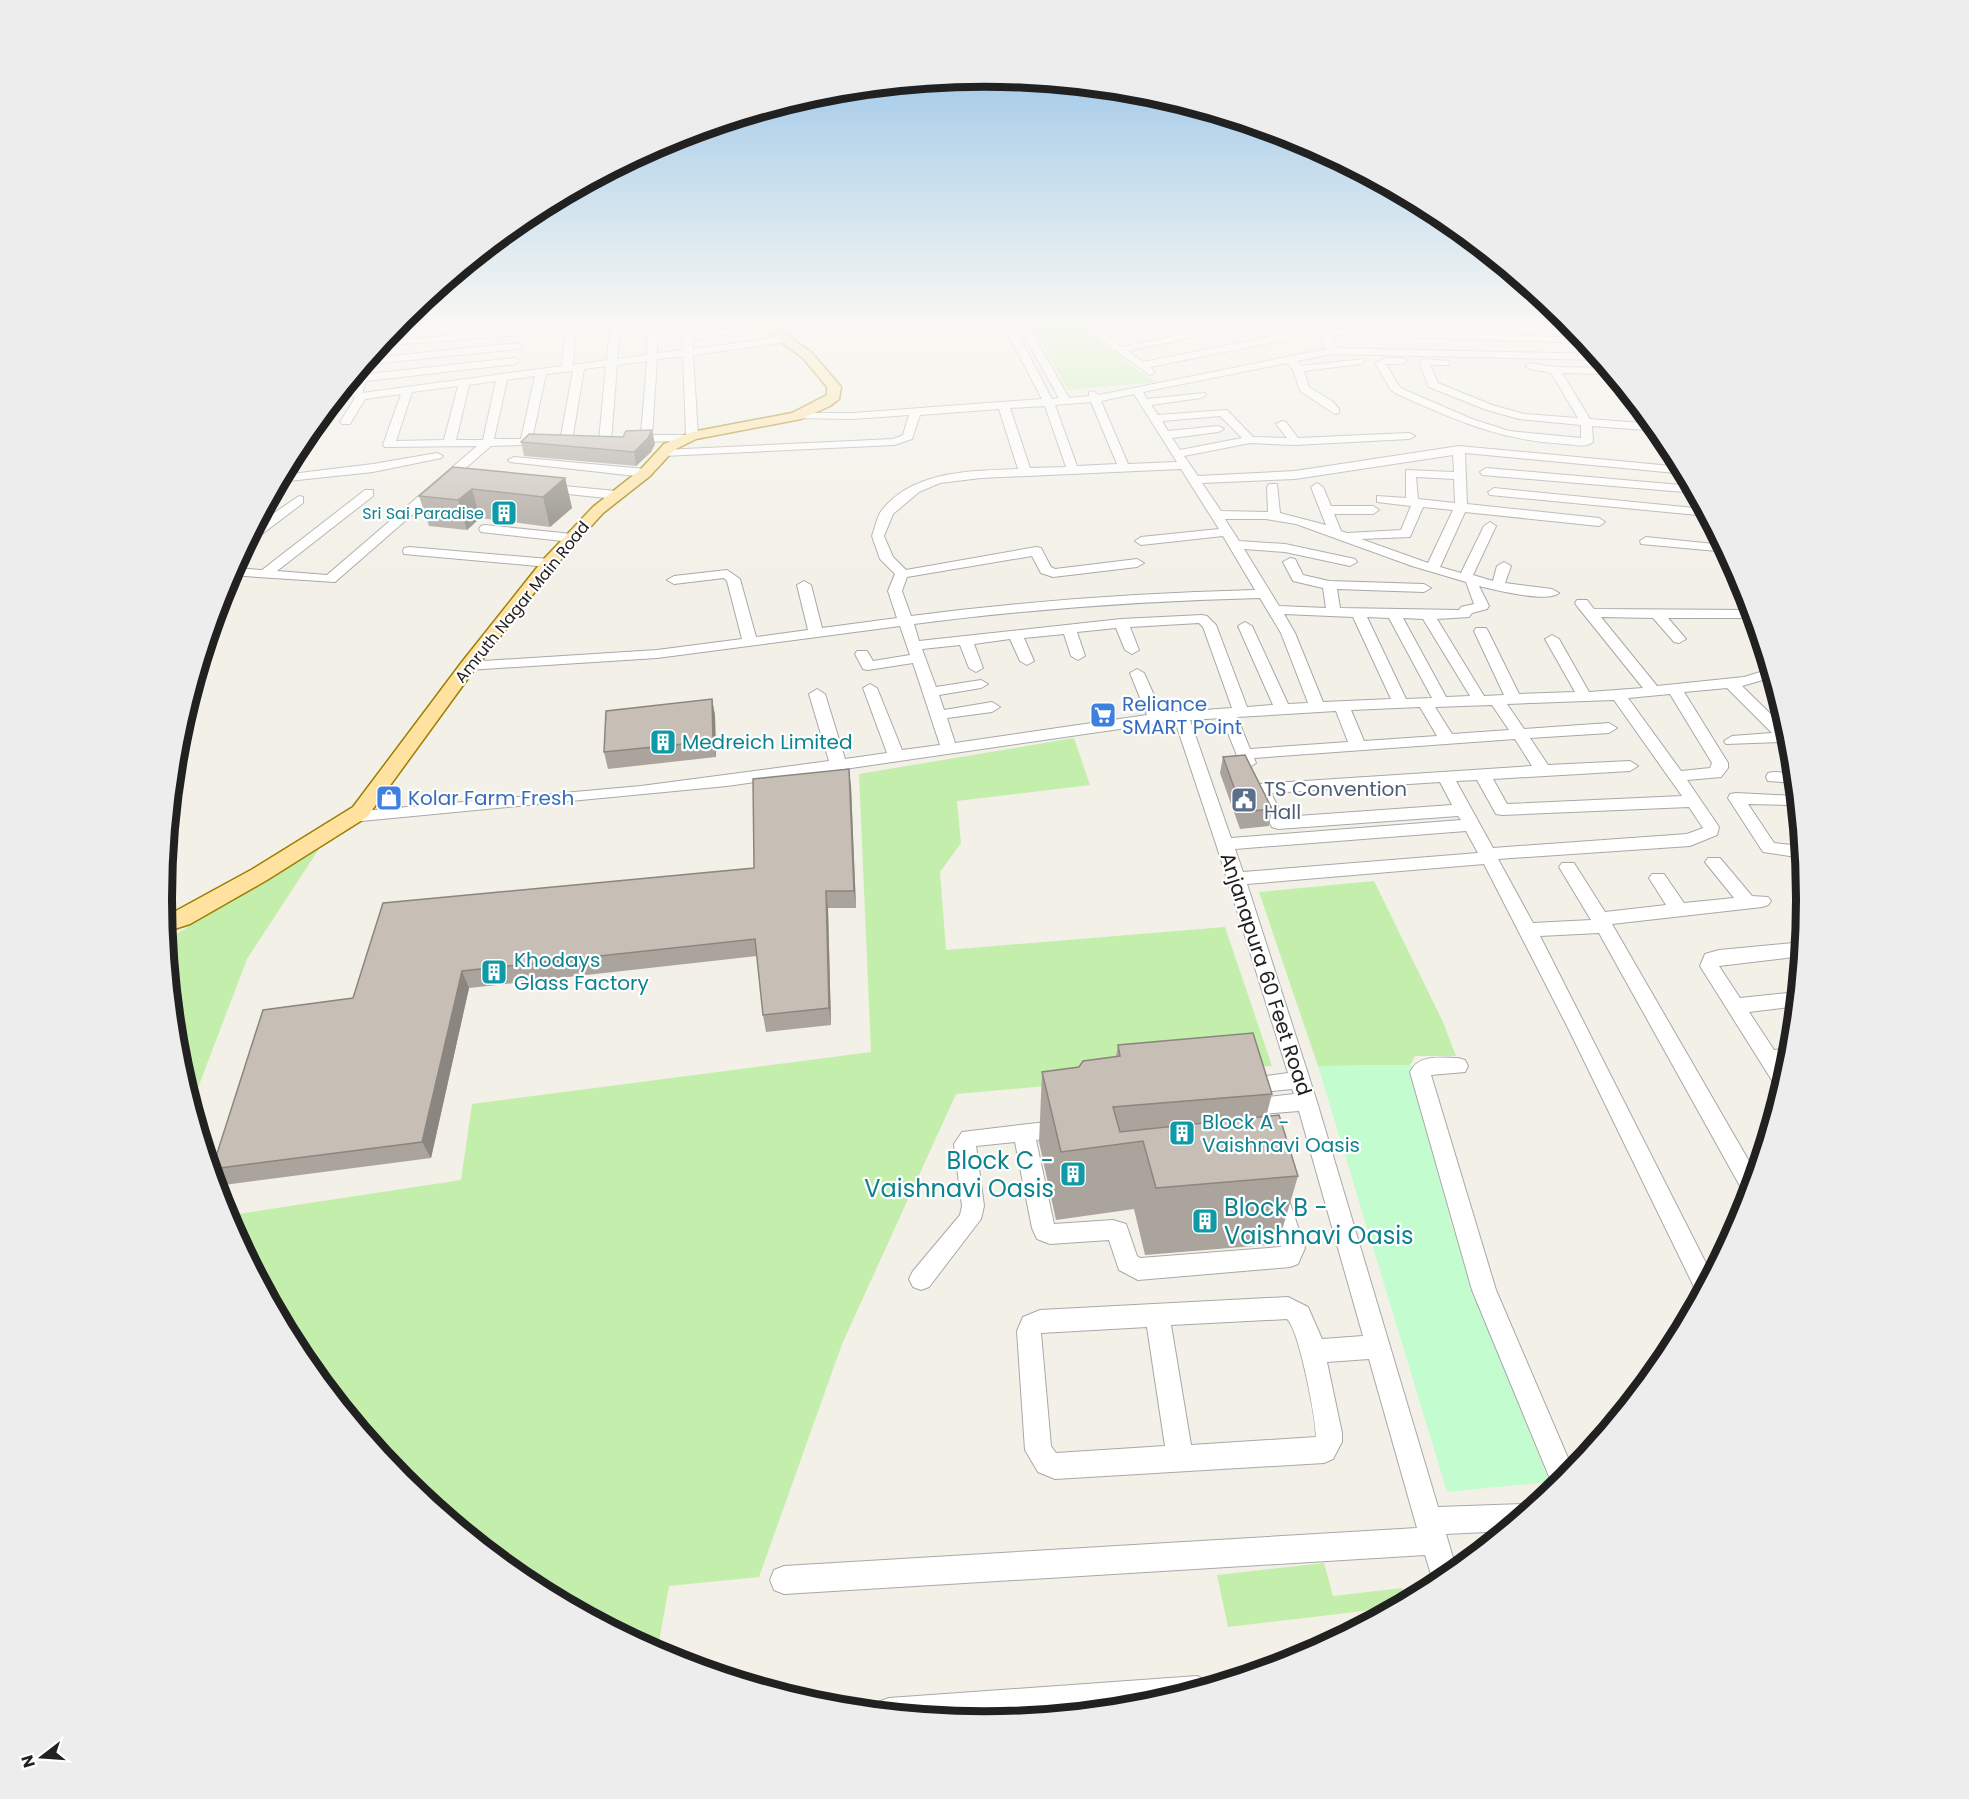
<svg xmlns="http://www.w3.org/2000/svg" width="1969" height="1799" font-family="Poppins,sans-serif">
<style>
.grass{fill:#c4eeab}
.park{fill:#c3fdcf}
.lines{fill:none;stroke-linecap:round;stroke-linejoin:round}
.minor-casing{stroke:#a8a8a8;stroke-width:2}
.major-casing{stroke:#9e7e00;stroke-width:3}
.minor{fill:#fff;fill-rule:evenodd}
.major{fill:#ffe29f;fill-rule:evenodd}
.wall{fill:#aba49d}
.shaded-wall{fill:#8b867f}
.building{fill:#c7bfb6;stroke:#8b867f;stroke-width:1.5}
.labels{text-anchor:middle;dominant-baseline:central;stroke-width:4.5;stroke-linejoin:round;paint-order:stroke}
.far-culture-label{font-size:16px;fill:#0d838f;stroke:#fff;text-anchor:end}
.far-street-label{font-size:16px;fill:#212121;stroke:#fff}
.shop-label{font-size:20px;fill:#366cbe;stroke:#fff;text-anchor:start}
.culture-label{font-size:20px;fill:#0d838f;stroke:#fff;text-anchor:start}
.service-label{font-size:20px;fill:#4e5e75;stroke:#fff;text-anchor:start}
.street-label{font-size:20px;fill:#212121;stroke:#fff}
.near-culture-label{font-size:24px;fill:#0d838f;stroke:#fff;text-anchor:end}
.rim{fill:none;stroke:#212121;stroke-width:8}
</style>
<rect width="100%" height="100%" fill="#f2f0e7"/>
<g class="grass">
<path d="M1033 327H1108L1086 332 1155 382 1068 390Z"/>
<path d="M1074 738 1090 785 957 801 961 843 940 872 946 950 1225 927 1272 1066 956 1094 842 1344 759 1577 669 1586 657 1653 527 1584 402 1481 300 1356 225 1216 461 1180 472 1104 871 1052 859 774Z"/>
<path d="M328 835 247 959 191 1106 177 1060 165 937 177 934Z"/>
<path d="M1374 881 1443 1022 1456 1056H1415L1410 1065 1318 1066 1259 892Z"/>
<path d="M1324 1563 1333 1596 1402 1588 1407 1603 1398 1607 1228 1627 1217 1575Z"/>
</g>
<path class="park" d="M1410 1065 1453 1229 1549 1482 1447 1492 1318 1066Z"/>
<g class="lines">
<defs>
<g id="minor">
<path d="M394 327H414L418 330 413 333H390Z"/>
<path d="M566 327H576L573 365 607 360 610 327H620L617 359 647 355V327H657V353L683 350 682 327H692V334L740 327H768L693 340V349L787 336 792 339 787 342 693 355 698 436 685 441 630 442 624 439 630 436 641 435 647 361 617 365 611 441 605 444 599 441 606 366 584 369 572 441 566 444 560 441 573 371 546 374 532 439 550 440V444L491 446 335 582 229 575 233 568 262 570 365 490H373V496L277 571 327 575 477 446 385 447 383 445 401 394 365 399 350 424H342L340 422 355 398 351 395 359 371 370 358 518 343 523 346 518 349 371 364 368 374 515 358 520 361 515 364 366 381 362 393 562 366ZM683 356 686 435H652L657 359ZM535 376 521 439H494L507 380ZM496 381 483 440H456L469 385ZM458 386 444 440 396 441 412 392Z"/>
<path d="M1004 327H1014L1052 399 1059 398 1019 327H1029L1069 398 1089 396V392L1093 391 1099 395 1326 349 1320 333 1327 329 1564 337 1566 339 1561 342 1331 335 1336 348 1596 354 1601 360 1332 354 1297 361 1301 366 1364 359 1365 361 1360 364 1304 371 1309 387 1332 401 1339 409V413L1335 414 1300 391 1293 370 1287 363 1143 392 1147 399 1205 393 1206 395 1201 398 1151 405 1158 415 1227 410 1253 437 1287 438 1276 424 1282 421 1286 422 1298 438 1409 433 1415 436 1409 439 1295 445 1250 443 1184 456 1198 476 1295 471 1459 446 1682 467 1686 474 1465 453 1467 504 1599 518 1605 522 1599 526 1465 512 1440 567 1461 573 1484 526 1490 522 1496 526 1473 575 1493 581 1497 566 1504 562 1511 566 1505 583 1552 589 1559 593C1548 603 1495 590 1479 586L1489 606 1487 609 1472 613 1469 617 1437 619 1484 696 1504 695 1474 631 1476 628H1486L1488 631 1519 694 1575 692 1545 639 1552 635 1559 639 1589 692 1643 688 1577 606 1575 603 1577 600H1587L1594 609 1753 610 1754 618H1668L1686 639 1679 643 1674 642 1653 618 1601 617 1657 686 1744 677 1770 669 1773 677 1742 686 1790 733 1793 750 1786 748 1780 742 1726 744 1724 741 1732 736 1772 733 1727 688 1684 692 1728 763V768L1721 777 1687 780 1719 827 1717 835 1690 846 1498 859 1533 923 1591 920 1559 867 1562 863H1574L1605 912 1666 905 1649 878 1652 874H1664L1684 903 1734 898 1705 862 1708 858H1720L1752 896 1768 897 1771 901 1768 905 1762 907 1612 924 1757 1175 1750 1197 1745 1195 1599 933 1540 936 1712 1275 1701 1296 1698 1295 1569 1030 1484 864 1247 884 1317 1102 1438 1507 1523 1504 1533 1509 1506 1531 1446 1534 1457 1571 1435 1587 1425 1555 784 1594 774 1590 770 1580 774 1570 784 1566 1417 1528 1369 1359 1327 1362 1342 1433V1442L1333 1459 1324 1463 1055 1479 1038 1472 1025 1450 1017 1331 1023 1317 1040 1310 1288 1297 1308 1307 1322 1339 1363 1336 1299 1111 1250 1115 1243 1112 1240 1106 1243 1100 1294 1094 1292 1089 1244 1094 1237 1092 1234 1086 1237 1080 1288 1073 1216 844 1175 721 727 786 351 822 345 821 343 817 345 813 351 812 641 786 829 761 809 694 817 689 825 694 845 759 887 753 863 688 870 684 877 688 902 750 940 745 913 663 868 670 863 669 855 654 857 651H867L873 661 910 655 900 626 657 658 468 670 461 666 468 662 657 650 742 639 727 581 724 578 674 584 667 580 674 576 727 570 740 579 756 637 808 630 797 585 804 581 811 585 822 628 897 618 888 591 895 574 880 559 872 536C875 528 877 516 882 510 914 470 972 471 1018 469L999 409 920 415 912 439 894 445 663 456 657 453 663 450 893 439 903 435 909 415 853 419 792 418 791 416 796 413H853L1042 399ZM1134 394 1177 462 1128 464 1101 401ZM1091 402 1117 464 1077 466 1055 405ZM1045 406 1066 467 1030 468 1010 408ZM1220 416 1242 438 1180 450 1172 438 1218 432 1224 429 1218 426 1168 431 1162 421ZM1453 455 1454 472 1406 470V498L1377 496V502L1411 506 1401 530 1347 533 1341 531 1334 514H1373L1379 510 1373 506H1331L1323 487 1317 483 1311 487 1326 525 1280 513 1277 484H1269L1267 487 1268 512 1221 511 1202 483 1295 479ZM1181 469 1219 529 1141 537 1135 541 1141 545 1223 536 1255 590C1140 593 1025 601 911 616L902 591 907 577 1032 556 1041 573 1053 577 1137 567 1144 563 1137 559 1055 569 1051 567 1041 548 1036 547 906 570 893 557 884 536 893 514 919 492 940 483 981 478ZM1416 477 1454 479 1455 503 1418 499ZM1423 507 1453 510 1428 563 1361 539 1410 537ZM1225 519H1266L1296 524 1412 566 1466 582 1474 604 1461 607 1459 610 1340 608 1337 589 1424 592 1431 588 1424 584 1329 581 1303 575 1295 559 1290 558 1283 562 1293 581 1323 588 1326 608 1279 606 1244 549 1285 552 1350 566 1357 562 1355 559 1285 544 1239 541ZM1260 598 1281 633 1308 703 1288 704 1252 626 1245 622 1238 626 1273 705 1247 707 1216 625 1207 616 1202 615 1121 619 919 641 914 624C1029 609 1144 601 1260 598ZM1284 614 1353 617 1391 699 1323 702 1295 633ZM1367 617 1389 618 1432 698 1406 699ZM1403 618 1423 619 1470 696 1446 697ZM1199 623 1203 627 1232 708 1162 713 1144 673 1137 669 1130 673 1147 715 955 743 947 718 992 712 1000 707 992 702 944 710 939 695 981 688 988 684 981 680 936 687 922 649 960 645 969 668 976 672 983 668 974 644 1010 639 1020 661 1027 665 1034 661 1024 638 1064 634 1071 656 1078 660 1085 656 1077 632 1116 628 1125 650 1132 654 1139 650 1130 627ZM1670 694 1712 763 1710 768 1681 771 1628 698ZM1614 700 1682 796 1507 804 1493 779 1630 771 1638 766 1630 761 1548 765 1530 738 1609 733 1617 728 1609 723 1524 729 1507 704ZM1492 705 1509 730 1452 734 1435 707ZM1420 707 1437 736 1364 741 1351 710ZM1336 711 1348 742 1250 749 1237 717ZM1222 718 1240 763 1248 768 1256 763 1254 758 1515 739 1532 766 1260 784 1254 785 1252 789 1272 827 1278 829 1458 816 1461 820 1231 838 1190 720ZM1477 780 1496 814 1502 815 1689 807 1703 828 1687 834 1493 848 1456 781ZM1440 782 1452 805 1283 817 1271 793ZM1466 831 1478 853 1243 872 1235 849ZM1287 1319C1299 1329 1316 1418 1316 1437L1191 1445 1171 1325ZM1147 1327 1165 1446 1056 1453 1051 1446 1041 1333Z"/>
<path d="M1122 327H1144L1107 336 1121 347 1219 327H1241L1128 351 1143 362 1290 333 1295 336 1290 339 1150 367 1155 372 1150 375 1094 335Z"/>
<path d="M1575 327 1579 332 1554 334 1549 331 1554 328Z"/>
<path d="M518 330 523 333 521 335 379 346 383 341Z"/>
<path d="M1385 358H1402L1407 361 1402 364H1386L1399 386 1405 390 1472 419 1509 431 1581 438V425L1519 419 1484 409 1429 387 1419 362 1424 359 1449 361V365H1430L1438 383 1492 405 1524 414 1578 418 1552 374C1543 369 1532 372 1525 366L1530 363 1554 367 1608 368 1612 374 1562 373 1590 419 1654 424 1659 431 1592 426 1593 442C1586 448 1575 445 1566 444 1501 441 1455 420 1397 394L1391 390 1375 363Z"/>
<path d="M331 404 338 407 318 436 308 441 301 451 295 452Z"/>
<path d="M437 453 443 456 441 458 373 472 279 482 283 475 373 464Z"/>
<path d="M514 457 645 469 651 473 645 477 510 462 508 460Z"/>
<path d="M1486 468 1692 486 1696 493 1482 475 1480 472Z"/>
<path d="M543 484 616 491 622 495 616 499 539 491V485Z"/>
<path d="M1494 488 1704 509 1708 516 1490 495 1488 492Z"/>
<path d="M299 496 303 497V503L254 540H248L255 526Z"/>
<path d="M485 525 572 534 578 538 572 542 481 532 479 529 481 526Z"/>
<path d="M1646 537 1724 545 1728 552 1641 544 1640 541Z"/>
<path d="M409 547 549 559 556 563 549 567 404 554 403 551 404 548Z"/>
<path d="M1735 572H1738L1744 583 1737 582 1733 575Z"/>
<path d="M1774 772 1795 773 1796 783 1768 781 1766 777 1768 773Z"/>
<path d="M1736 793 1797 796 1798 810 1789 805 1748 804 1774 843 1802 846 1803 858 1763 852 1728 798 1730 794Z"/>
<path d="M1803 942 1802 956 1719 966 1740 998 1798 992 1797 1006 1749 1012 1774 1050 1793 1048 1790 1064 1784 1065 1788 1072 1782 1091 1778 1090 1700 966 1705 954 1719 950Z"/>
<path d="M1458 1058 1465 1060 1468 1066 1465 1072 1431 1075 1496 1290 1574 1472 1555 1491 1472 1290 1410 1072C1419 1054 1440 1058 1458 1058Z"/>
<path d="M1063 1120 1071 1123 1074 1129 1071 1135 1036 1140 1054 1224 1113 1220 1126 1224 1137 1256 1140 1258 1281 1247 1266 1197 1269 1190 1277 1187 1285 1190 1288 1197 1305 1248 1298 1264 1290 1267 1138 1280 1119 1270 1109 1240 1050 1244 1037 1239 1032 1228 1015 1142 976 1146 984 1206 981 1219 929 1287 921 1290 913 1287 909 1279 913 1271 960 1215 962 1206 954 1144 962 1132Z"/>
<path d="M1197 1676 1207 1681 1210 1687 1145 1707 1039 1717 976 1722 875 1712 878 1702 889 1698Z"/>
</g>
<path id="major" d="M760 327H775L811 352 841 387 839 399 830 406 801 419 696 439 674 450 650 476 603 513 555 566 474 670 367 817 267 880 190 924 165 932 163 916 174 912 251 870 353 807 462 662 543 560 593 507 640 470 664 444 692 432 792 413 827 395V387L803 358Z"/>
</defs>
<use href="#minor" class="minor-casing"/>
<use href="#major" class="major-casing"/>
<use href="#minor" class="minor"/>
<use href="#major" class="major"/>
</g>
<g class="wall">
<path d="M521 442 655 444 651 452 636 466 524 456Z"/>
<path d="M453 467 565 478 572 508 550 527 480 518 467 530 429 526 419 496Z"/>
<path d="M712 699 715 716 716 757 608 769 604 752Z"/>
<path d="M1223 757 1272 809 1269 826 1240 829 1220 773Z"/>
<path d="M851 786 856 908H828L831 1025 766 1032 763 1015 757 956 469 988 431 1158 224 1185 212 1169 353 998 754 868Z"/>
<path d="M1118 1045 1272 1094 1266 1117 1298 1176 1278 1244 1145 1255 1134 1209 1056 1220 1039 1142 1042 1072 1079 1067 1116 1057Z"/>
</g>
<g class="shaded-wall">
<path d="M652 430 655 444 651 452 636 466 634 452Z"/>
<path d="M565 478 572 508 550 527 543 497Z"/>
<path d="M472 489 480 518 467 530 458 500Z"/>
<path d="M712 699 715 716 716 757 713 741Z"/>
<path d="M849 769 851 786 856 908 854 891Z"/>
<path d="M826 891 828 908 831 1025 829 1008Z"/>
<path d="M462 971 469 988 431 1158 422 1142Z"/>
</g>
<g class="building">
<path d="M652 430 648 438 634 452 521 442 529 434 623 437 626 431Z"/>
<path d="M453 467 565 478 543 497 472 489 458 500 419 496Z"/>
<path d="M712 699 713 741 604 752 606 711Z"/>
<path d="M1245 755 1272 809 1243 812 1223 757Z"/>
<path d="M849 769 854 891H826L829 1008 763 1015 755 939 462 971 422 1142 212 1169 263 1010 353 998 383 903 754 868 753 779Z"/>
<path d="M1253 1033 1272 1094 1113 1107 1120 1132 1279 1115 1298 1176 1156 1188 1143 1141 1061 1152 1042 1072 1079 1067 1083 1061 1120 1056 1118 1045Z"/>
</g>
<linearGradient id="sky" x2="0" y2="1"><stop stop-color="#8dbee6"/><stop offset="0.56" stop-color="#f9f8f4"/><stop offset="1" stop-color="#f9f8f4" stop-opacity="0"/></linearGradient>
<rect width="1969" height="579" fill="url(#sky)"/>
<defs>
<symbol id="building-square" viewBox="-11 -11 22 22"><rect x="-9" y="-9" width="18" height="18" rx="4" fill="#0f9aa8" stroke="#fff"/><path d="M-4-6H4V6H1V3H-1V6H-4ZM-2.5-4.3h1.7v1.8h-1.7ZM.8-4.3h1.7v1.8H.8ZM-2.5-1h1.7V.8h-1.7ZM.8-1h1.7V.8H.8Z" fill="#fff"/></symbol>
<symbol id="supermarket-square" viewBox="-11 -11 22 22"><rect x="-9" y="-9" width="18" height="18" rx="4" fill="#3f7fe0" stroke="#fff"/><path d="M-6-5.5h2.5l.6 2H6L4.5 2H-2.5L-4.4-4H-6ZM-1.5 3.2a1.3 1.3 0 1 0 .1 0ZM3 3.2a1.3 1.3 0 1 0 .1 0Z" fill="#fff"/></symbol>
<symbol id="shop-square" viewBox="-11 -11 22 22"><rect x="-9" y="-9" width="18" height="18" rx="4" fill="#3f7fe0" stroke="#fff"/><path d="M-5-2.5h2.3a2.7 3.5 0 0 1 5.4 0H5L5.5 6h-11ZM-1.5-2.5h3a1.5 2.3 0 0 0-3 0Z" fill="#fff"/></symbol>
<symbol id="civic-square" viewBox="-11 -11 22 22"><rect x="-9" y="-9" width="18" height="18" rx="4" fill="#5c6f8a" stroke="#fff"/><path d="M-.6-6.5H3V-4.5H.6V-3L4-1V1h2V6H-6V1h2V-1L-.6-3ZM-1.2 2.5V6h2.4V2.5Z" fill="#fff"/></symbol>
</defs>
<g fill-rule="evenodd">
<use href="#building-square" x="489" y="498" width="30" height="30"/>
<use href="#supermarket-square" x="1088" y="700" width="30" height="30"/>
<use href="#building-square" x="648" y="727" width="30" height="30"/>
<use href="#shop-square" x="374" y="783" width="30" height="30"/>
<use href="#civic-square" x="1229" y="785" width="30" height="30"/>
<use href="#building-square" x="479" y="957" width="30" height="30"/>
<use href="#building-square" x="1167" y="1118" width="30" height="30"/>
<use href="#building-square" x="1058" y="1159" width="30" height="30"/>
<use href="#building-square" x="1190" y="1206" width="30" height="30"/>
</g>
<g class="labels">
<g class="far-culture-label">
<text x="484" y="513">Sri Sai Paradise</text>
</g>
<g class="far-street-label">
<text transform="translate(522 602) rotate(-51)">Amruth Nagar Main Road</text>
</g>
<g class="shop-label">
<text x="1122" y="704">Reliance<tspan x="1122" dy="23">SMART Point</tspan></text>
<text x="408" y="798">Kolar Farm Fresh</text>
</g>
<g class="culture-label">
<text x="682" y="742">Medreich Limited</text>
<text x="514" y="960">Khodays<tspan x="514" dy="23">Glass Factory</tspan></text>
<text x="1202" y="1122">Block A -<tspan x="1202" dy="23">Vaishnavi Oasis</tspan></text>
</g>
<g class="service-label">
<text x="1264" y="789">TS Convention<tspan x="1264" dy="23">Hall</tspan></text>
</g>
<g class="street-label">
<text transform="translate(1266 974) rotate(72)">Anjanapura 60 Feet Road</text>
</g>
<g class="near-culture-label">
<text x="1054" y="1160">Block C -<tspan x="1054" dy="28">Vaishnavi Oasis</tspan></text>
<text x="1224" y="1207" text-anchor="start">Block B -<tspan x="1224" dy="28">Vaishnavi Oasis</tspan></text>
</g>
</g>
<path d="M0 0H1969V1799H0ZM172 899a812 812 0 1 1 1624 0a812 812 0 1 1-1624 0Z" fill="#ededed" fill-rule="evenodd"/>
<path class="rim" d="M172 899a812 812 0 1 1 1624 0a812 812 0 1 1-1624 0Z"/>
<g transform="translate(42 1757) rotate(253)" stroke="#ffffff" stroke-width="4.5" paint-order="stroke">
<path d="M0-4.5L10 22L0 15L-10 22Z" fill="#212121"/>
<text y="-9" font-size="16" font-weight="bold" text-anchor="middle" fill="#212121">N</text>
</g>
</svg>
